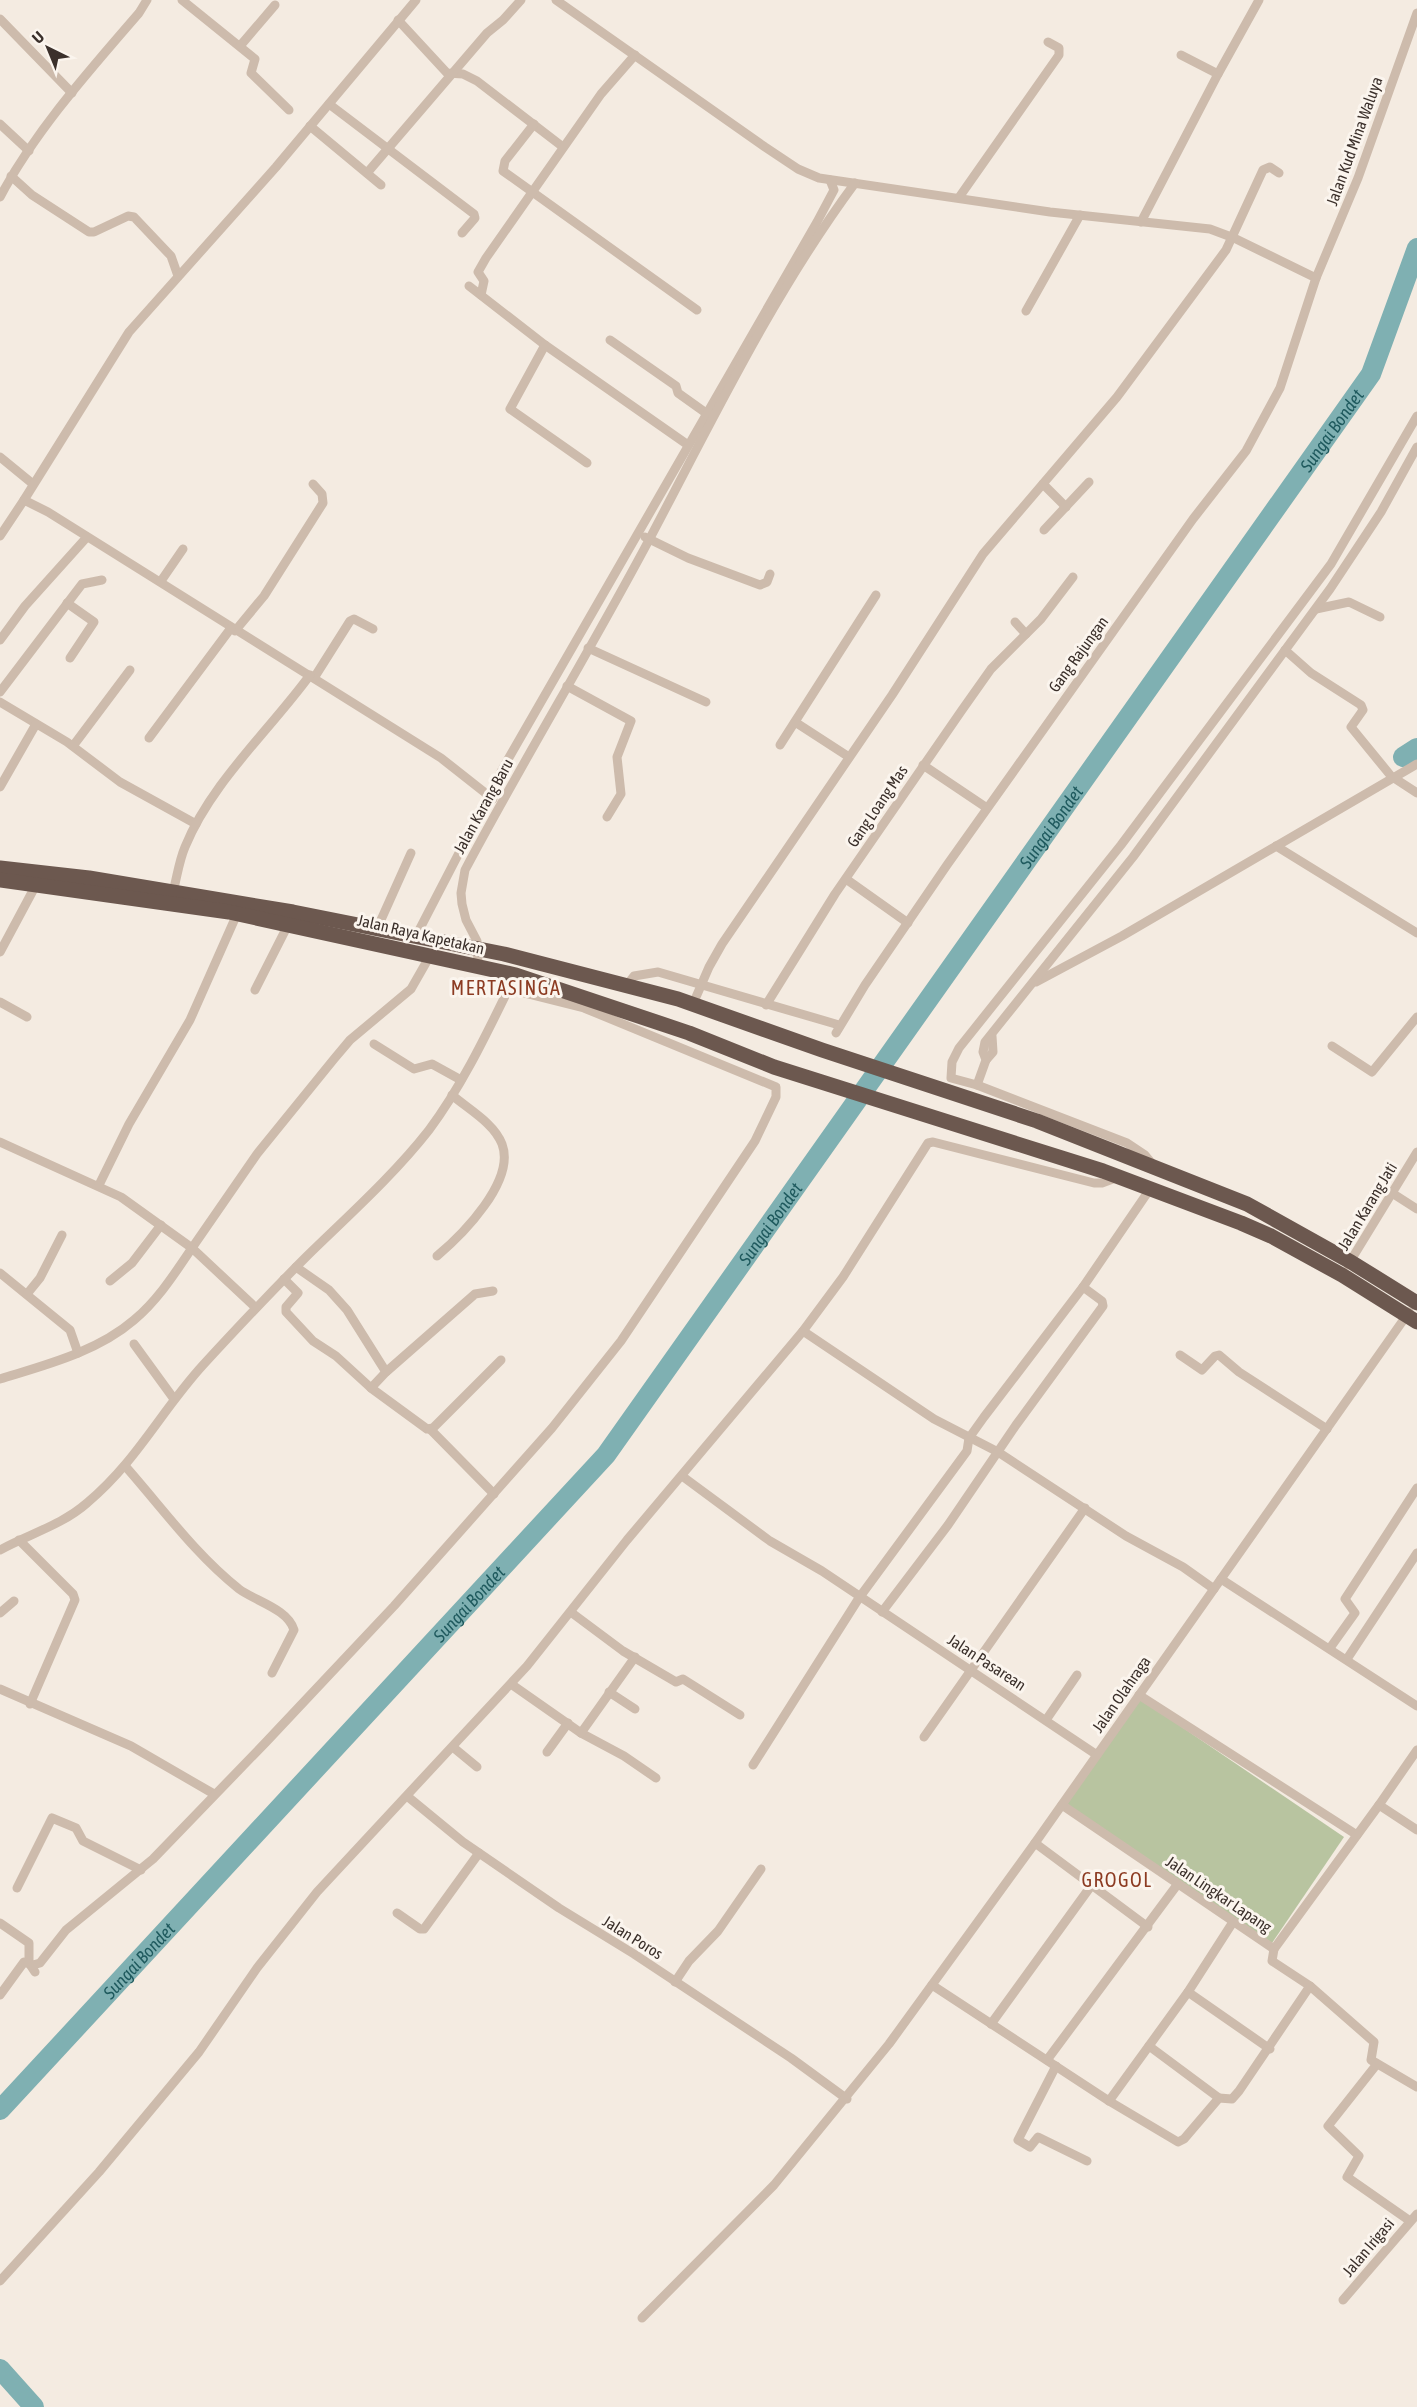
<svg xmlns="http://www.w3.org/2000/svg" width="1417" height="2407" font-family="'Asap Condensed',sans-serif">
<style>
.green{fill:#b8c4a0}
.lines{fill:none;stroke-linecap:round;stroke-linejoin:round}
.river{stroke:#7fb0b2;stroke-width:20}
.minor{stroke:#cdbbac;stroke-width:9}
.trunk{stroke:#6c584f;stroke-width:15}
.labels{text-anchor:middle;dominant-baseline:central;stroke-width:6;stroke-linejoin:round;paint-order:stroke}
.street-label{font-size:16px;fill:#3b302b;stroke:#fbf5ee}
.water-label{font-size:18px;font-style:italic;fill:#1f5a5e;stroke:#fbf5ee}
.quarter-label{font-size:20px;letter-spacing:1.5px;fill:#8c3b22;stroke:#fbf5ee}
</style>
<rect width="100%" height="100%" fill="#f4ebe1"/>
<path class="green" d="M1139 1698 1344 1837 1272 1943 1067 1804Z"/>
<g class="lines">
<g class="river">
<path d="M1403 757 1417 748"/>
<path id="s1" d="M0 2110 606 1455 1371 374 1417 248"/>
<path d="M0 2369 34 2407"/>
</g>
<g class="minor">
<path d="M182 0 255 59 251 73 289 110"/>
<path d="M556 0 765 147 798 169 819 178 1050 212 1210 229 1234 238 1316 278"/>
<path d="M0 19 72 93"/>
<path d="M398 20 447 73 463 74 477 81 563 147"/>
<path d="M240 46 275 5"/>
<path d="M1218 74 1259 0"/>
<path d="M329 104 474 214 475 218 462 233"/>
<path d="M0 124 29 151"/>
<path d="M534 124 505 161 503 171 697 310"/>
<path d="M310 126 381 185"/>
<path d="M367 173 487 33 503 20 521 0"/>
<path d="M11 176 32 195 89 232H94L128 216 134 217 171 256 178 276"/>
<path d="M960 196 1059 55V48L1048 42"/>
<path d="M0 197C36 130 89 71 139 13L147 0"/>
<path d="M1141 222 1218 74 1181 55"/>
<path d="M469 286 545 345 688 445"/>
<path d="M481 295 484 281 478 272 486 258 601 94 635 55"/>
<path d="M1026 311 1080 215"/>
<path d="M610 340 676 386 678 393 706 413"/>
<path d="M545 345 510 409 587 463"/>
<path d="M0 457 33 484"/>
<path d="M1043 484 1066 507"/>
<path d="M24 500 129 332 276 167 416 0"/>
<path d="M1044 530 1089 482"/>
<path d="M0 536 24 500 48 512 441 758 493 799"/>
<path d="M645 537 688 558 760 585 767 582 770 574"/>
<path d="M161 581 183 549"/>
<path d="M67 603 94 622 70 658"/>
<path d="M1316 609 1349 602 1380 617"/>
<path d="M1015 622 1026 634"/>
<path d="M235 631 264 596 323 503 322 494 313 484"/>
<path d="M0 640 25 606 87 537"/>
<path d="M588 648 706 702"/>
<path d="M1285 650 1311 673 1361 705 1363 710 1351 727 1391 776 1417 793"/>
<path d="M314 678 350 621 354 619 373 629"/>
<path d="M567 686 631 721 617 757 621 794 607 817"/>
<path d="M0 692 82 584 102 580"/>
<path d="M0 702 67 742 120 782 196 824"/>
<path d="M795 722 849 757"/>
<path d="M149 738 231 628"/>
<path d="M780 745 876 595"/>
<path d="M73 746 130 670"/>
<path d="M923 765 987 808"/>
<path d="M0 787 36 724"/>
<path d="M1276 846 1417 933"/>
<path d="M846 879 908 923"/>
<path d="M173 892C177 877 179 861 185 847 211 783 269 731 310 675"/>
<path d="M376 931 411 853"/>
<path d="M415 938 503 768 817 222 834 190 830 180"/>
<path d="M0 952 37 883"/>
<path d="M478 965 477 941 466 920 462 904 461 893 465 870C524 759 590 651 649 540 713 419 773 294 855 183"/>
<path d="M1036 982 1122 936 1417 764"/>
<path d="M627 985 634 976 658 972 839 1025"/>
<path d="M255 990 289 923"/>
<path d="M0 1002 27 1017"/>
<path d="M693 1004 709 967 722 944 892 695 983 554 1117 397 1226 250 1263 170 1270 167 1279 173"/>
<path d="M766 1005 835 894 962 710 991 669 1041 619 1073 577"/>
<path d="M836 1033 865 985 947 865 1193 519 1246 451 1280 388 1316 278 1358 178 1417 13"/>
<path d="M374 1044 414 1069 432 1064 461 1080"/>
<path d="M1332 1046 1372 1072 1417 1017"/>
<path d="M986 1060 993 1052 992 1036"/>
<path d="M977 1085 986 1060 983 1052 985 1042 1133 857 1330 589 1381 512 1417 447"/>
<path d="M0 1142 121 1197 192 1248 257 1154 334 1059 350 1040 411 989 431 954"/>
<path d="M1154 1166 1145 1155 1127 1143 977 1085 951 1078 952 1062 959 1048 1121 845 1331 564 1417 416"/>
<path d="M99 1185 129 1124 190 1020 237 914"/>
<path d="M1392 1193 1417 1209"/>
<path d="M437 1256C462 1235 516 1181 502 1144 494 1123 468 1109 452 1095"/>
<path d="M1348 1265 1417 1152"/>
<path d="M296 1267 329 1290 347 1310 386 1372"/>
<path d="M0 1273 70 1330 78 1353"/>
<path d="M284 1279 298 1293 286 1307V1312L313 1341 336 1356 371 1388 427 1429 433 1428 501 1360"/>
<path d="M110 1281 132 1263 161 1225"/>
<path d="M27 1294 40 1278 62 1235"/>
<path d="M803 1331 934 1419 998 1452 1126 1536 1183 1567 1214 1589"/>
<path d="M134 1344 174 1399"/>
<path d="M1180 1355 1202 1370 1215 1356 1219 1355 1239 1372 1327 1429"/>
<path d="M0 1379C45 1365 97 1352 134 1320 158 1300 175 1273 192 1248L256 1308"/>
<path d="M371 1388 386 1372 475 1294 493 1291"/>
<path d="M430 1429 494 1494"/>
<path d="M126 1467C163 1509 195 1554 239 1589 255 1601 288 1609 294 1630L272 1673"/>
<path d="M682 1476 770 1541 822 1571 1097 1755"/>
<path d="M19 1540 73 1594 75 1600 30 1704"/>
<path d="M0 1550C29 1534 62 1525 87 1503 137 1461 161 1411 203 1365 237 1328 271 1292 306 1257 348 1216 393 1176 429 1130 462 1086 487 1033 511 984"/>
<path d="M1221 1579 1417 1706"/>
<path d="M882 1612 948 1525 1016 1425 1103 1306 1102 1301 1083 1287"/>
<path d="M0 1613 14 1601"/>
<path d="M572 1613 623 1651 676 1682 683 1679 740 1715"/>
<path d="M1330 1648 1355 1613 1345 1599 1417 1488"/>
<path d="M1347 1659 1417 1553"/>
<path d="M511 1684 581 1733 624 1756 656 1778"/>
<path d="M0 1689 131 1746 214 1794"/>
<path d="M609 1692 635 1709"/>
<path d="M1139 1695 1357 1835"/>
<path d="M1046 1720 1077 1675"/>
<path d="M581 1733 635 1657"/>
<path d="M924 1737 1085 1508"/>
<path d="M454 1748 477 1767"/>
<path d="M547 1752 568 1723"/>
<path d="M753 1765 859 1598 967 1451 969 1438 984 1417 1083 1287 1150 1189"/>
<path d="M407 1796 463 1842 559 1908 634 1954 791 2058 847 2099"/>
<path d="M1062 1805 1274 1949 1379 1805 1417 1830"/>
<path d="M1379 1805 1417 1750"/>
<path d="M1035 1843 1148 1927"/>
<path d="M17 1888 52 1818 76 1828 83 1841 141 1870"/>
<path d="M397 1913 420 1929H424L479 1853"/>
<path d="M0 1923 29 1943V1963L35 1972"/>
<path d="M1274 1949 1272 1961 1310 1986 1374 2042 1371 2060 1417 2087"/>
<path d="M675 1982 689 1961 718 1931 761 1869"/>
<path d="M932 1985 1109 2101 1178 2142 1184 2139 1219 2098 1232 2099 1239 2091 1310 1986"/>
<path d="M1188 1992 1270 2049"/>
<path d="M0 1995 24 1962 33 1965 40 1963 66 1930 153 1859 267 1741 394 1606 552 1428 621 1341 755 1141 776 1097V1087L584 1008 509 989"/>
<path d="M991 2024 1091 1886"/>
<path d="M1149 2046 1219 2098"/>
<path d="M1047 2060 1177 1885"/>
<path d="M1377 2064 1328 2126 1359 2156 1347 2177 1410 2221"/>
<path d="M1056 2066 1018 2140 1030 2147 1038 2137 1087 2161"/>
<path d="M1109 2101 1188 1992 1233 1922"/>
<path d="M0 2281 99 2172 199 2052 257 1968 317 1892 527 1666 627 1540 803 1331 843 1277 928 1143 933 1142 1094 1183H1102L1118 1177"/>
<path d="M1343 2300 1417 2214"/>
<path d="M642 2318 774 2185 889 2044 1035 1843 1409 1312"/>
</g>
<g class="trunk">
<path d="M0 868 89 878 293 912 504 954 678 999 822 1050 1037 1121 1247 1204 1351 1262 1417 1303"/>
<path d="M0 880 229 912 516 975 689 1033 774 1067 1103 1171 1241 1223 1271 1236 1342 1275 1417 1322"/>
</g>
</g>
<g class="labels">
<g class="street-label">
<text transform="translate(1354 141) rotate(-70)">Jalan Kud Mina Waluya</text>
<text transform="translate(1078 654) rotate(-54)">Gang Rajungan</text>
<text transform="translate(483 806) rotate(-61)">Jalan Karang Baru</text>
<text transform="translate(877 806) rotate(-56)">Gang Loang Mas</text>
<text transform="translate(421 934) rotate(13)">Jalan Raya Kapetakan</text>
<text transform="translate(1367 1206) rotate(-59)">Jalan Karang Jati</text>
<text transform="translate(987 1662) rotate(33)">Jalan Pasarean</text>
<text transform="translate(1121 1694) rotate(-55)">Jalan Olahraga</text>
<text transform="translate(1219 1894) rotate(34)">Jalan Lingkar Lapang</text>
<text transform="translate(633 1937) rotate(32)">Jalan Poros</text>
<text transform="translate(1368 2247) rotate(-50)">Jalan Irigasi</text>
</g>
<g class="water-label">
<text stroke="none"><textPath href="#s1" startOffset="2148">Sungai Bondet</textPath></text>
<text stroke="none"><textPath href="#s1" startOffset="1662">Sungai Bondet</textPath></text>
<text stroke="none"><textPath href="#s1" startOffset="1176">Sungai Bondet</textPath></text>
<text stroke="none"><textPath href="#s1" startOffset="690">Sungai Bondet</textPath></text>
<text stroke="none"><textPath href="#s1" startOffset="204">Sungai Bondet</textPath></text>
</g>
<g class="quarter-label">
<text x="506" y="987">MERTASINGA</text>
<text x="1117" y="1879">GROGOL</text>
</g>
</g>
<g transform="translate(48 48) rotate(317)" stroke="#fbf5ee" stroke-width="4.5" paint-order="stroke">
<path d="M0-4.5L10 22L0 15L-10 22Z" fill="#3b302b"/>
<text y="-9" font-size="16" font-weight="bold" text-anchor="middle" fill="#3b302b">U</text>
</g>
</svg>
